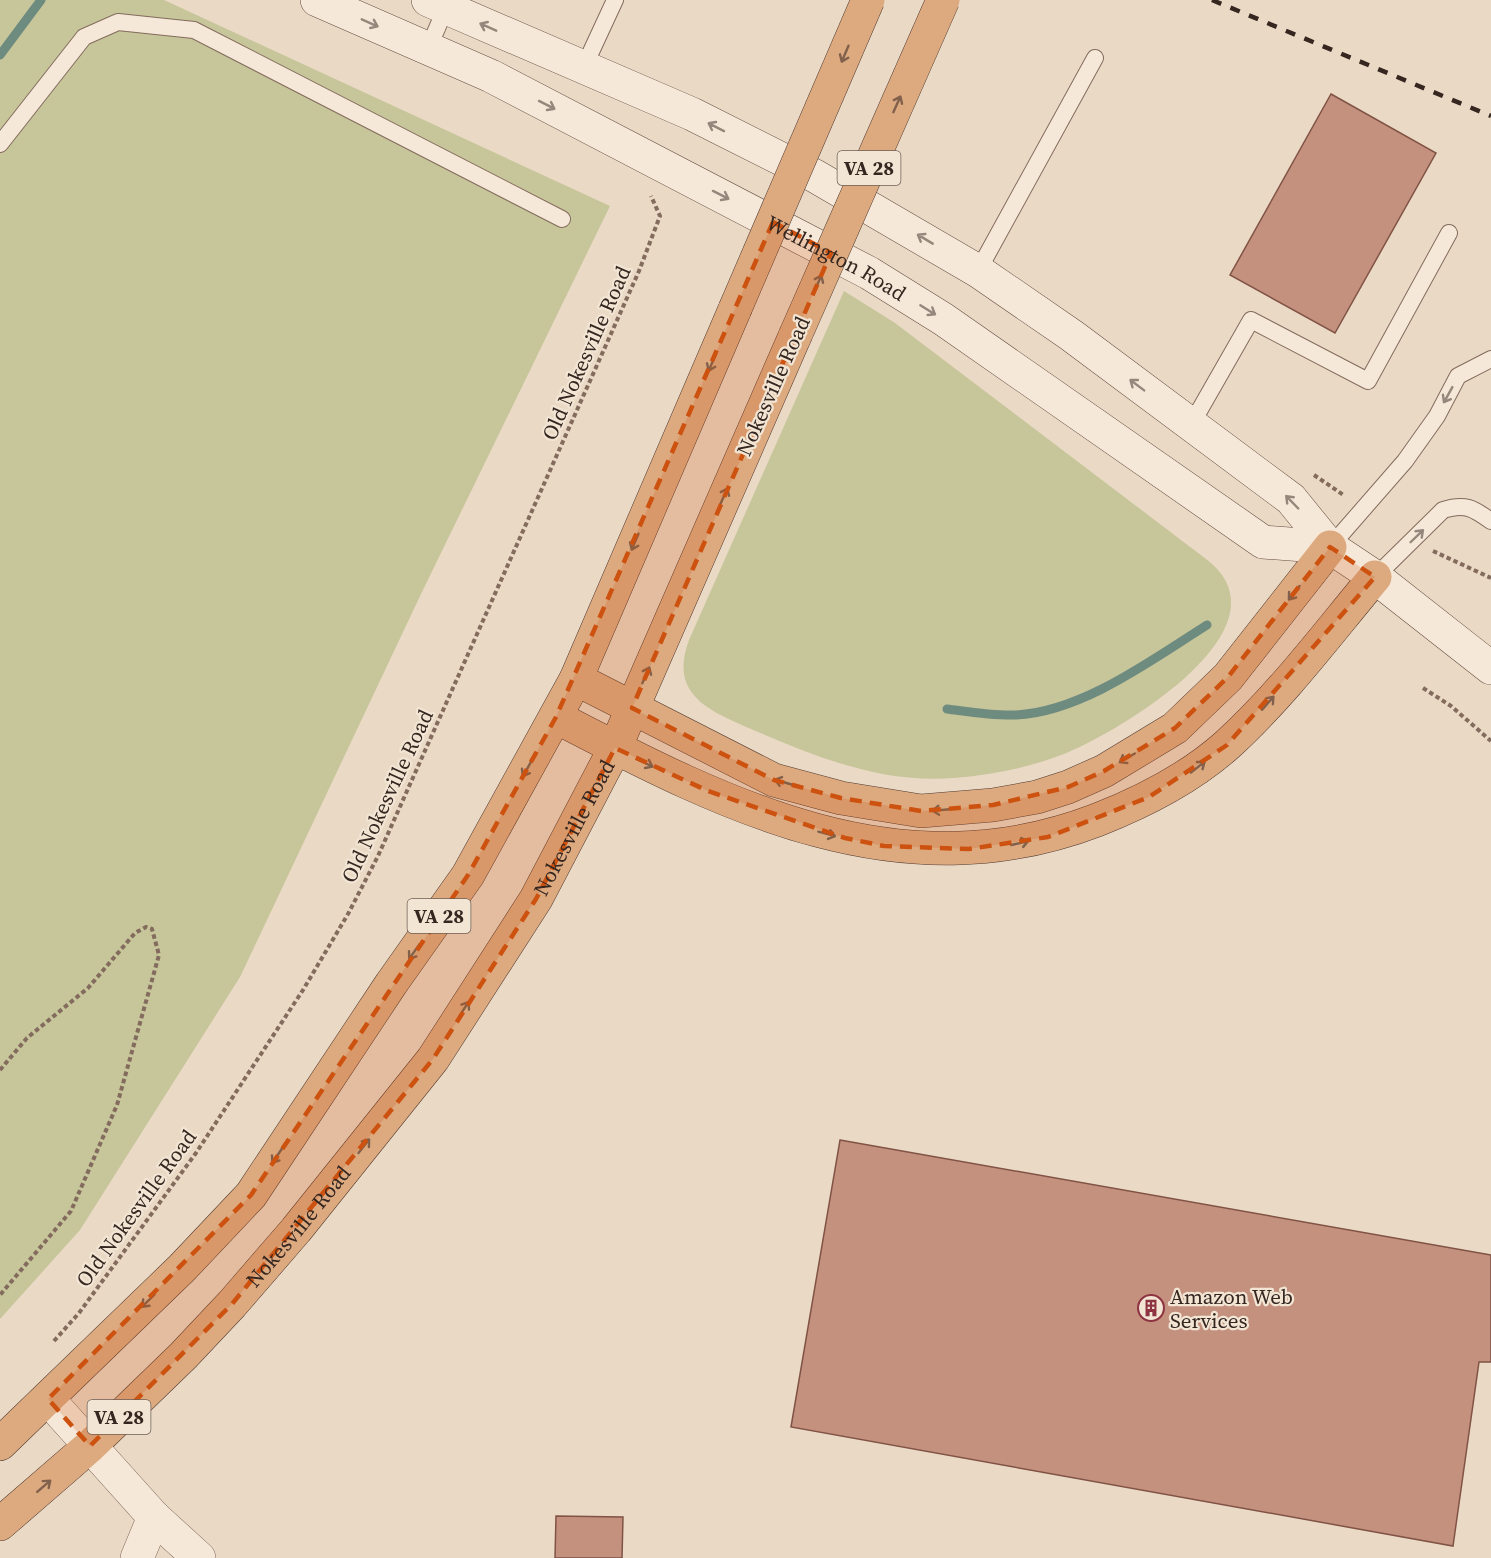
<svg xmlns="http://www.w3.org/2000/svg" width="1491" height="1558" font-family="'Source Serif 4',serif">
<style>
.green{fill:#c7c59a}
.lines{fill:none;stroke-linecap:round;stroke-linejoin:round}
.stream{stroke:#6e8b7f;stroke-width:9}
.building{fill:#c4917f;stroke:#805345;stroke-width:1.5}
.service-casing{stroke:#836b5d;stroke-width:18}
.minor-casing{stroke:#836b5d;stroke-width:34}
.secondary-casing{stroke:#654d40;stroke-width:34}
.trunk-casing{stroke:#513b31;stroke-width:34}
.path{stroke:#836b5d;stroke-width:4;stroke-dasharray:4.5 3;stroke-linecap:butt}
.service{stroke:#f5e8d8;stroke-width:16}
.minor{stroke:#f5e8d8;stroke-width:33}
.secondary{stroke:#f5e8d8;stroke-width:33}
.trunk{stroke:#ddaa80;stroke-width:33}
.rail{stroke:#352620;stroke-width:4.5;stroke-dasharray:10 10;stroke-linecap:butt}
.trunk-bridge-casing{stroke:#513b31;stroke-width:34;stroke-linecap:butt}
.trunk-bridge{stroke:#ddaa80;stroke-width:33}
.oneway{stroke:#95877c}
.oneway2{stroke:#81614b}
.marked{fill:#cd510f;fill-opacity:0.2;stroke:#cd510f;stroke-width:4.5;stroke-dasharray:12 8;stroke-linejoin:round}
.labels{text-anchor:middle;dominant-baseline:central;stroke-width:4.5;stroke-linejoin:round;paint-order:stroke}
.shield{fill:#f2e5d4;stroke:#6e5f56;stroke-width:1.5}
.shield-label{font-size:20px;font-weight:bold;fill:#352620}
.street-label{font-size:21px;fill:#352620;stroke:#f2e5d4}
.poi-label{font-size:21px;fill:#352620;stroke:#f2e5d4;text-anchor:start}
</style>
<rect width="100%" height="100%" fill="#ead9c5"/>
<g class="green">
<path d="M0 0H164L610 206 421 594 240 977 80 1230 0 1319Z"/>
<path d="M844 291 895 323 1206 559C1296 627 1119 732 1064 754 1028 768 992 775 954 778 879 784 811 755 744 726 703 708 670 691 689 640Z"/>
</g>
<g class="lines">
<g class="stream">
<path d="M0 55 41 0"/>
<path d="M947 709C970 712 993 716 1016 715 1082 712 1153 659 1207 625"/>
</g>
</g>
<g class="building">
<path d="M1331 94 1436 153 1335 333 1230 275Z"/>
<path d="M840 1140 1491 1255V1362H1479L1453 1546 791 1427Z"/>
<path d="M556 1516 623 1517 622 1558H555Z"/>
</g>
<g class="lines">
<defs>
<g id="service">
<path d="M428 49 448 3"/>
<path d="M583 69 615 0"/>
<path d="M0 144 84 37 118 22 194 30 562 219"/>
<path d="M978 271 1095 58"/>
<path d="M1191 425 1251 320 1368 381 1449 233"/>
<path d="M1330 547 1405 461 1437 416 1458 376 1491 359"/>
<path d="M1375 577 1443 510C1465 503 1473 508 1491 521"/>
</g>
<g id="minor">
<path d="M48 1399 154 1517 199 1558"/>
<path d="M137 1558 154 1517"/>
</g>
<g id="secondary">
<path id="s1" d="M317 0 491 76 869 273 943 319 1263 542 1330 547"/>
<path d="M428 0 692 114 815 176 978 271 1071 335 1291 499 1330 547 1375 577 1491 668"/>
</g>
<g id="trunk">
<path d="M576 679 774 780 841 798 921 811 993 805 1037 797 1068 787 1104 771 1175 728 1228 677 1330 547"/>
<path d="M556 717C728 807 901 895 1097 820 1143 802 1190 778 1227 745 1282 695 1328 633 1375 577"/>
<path d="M0 1444 182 1268 251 1195 391 984 468 875 576 679 735 309"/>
<path id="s2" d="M0 1524 90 1446 183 1356 232 1304 296 1230 433 1059 536 899 615 748 795 336"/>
</g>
</defs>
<use href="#service" class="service-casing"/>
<use href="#minor" class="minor-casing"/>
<use href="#secondary" class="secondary-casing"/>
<use href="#trunk" class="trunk-casing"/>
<g class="path">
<path d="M1314 475 1345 496"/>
<path d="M1433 551 1491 578"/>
<path d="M1423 688 1451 706 1491 741"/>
<path d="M0 1070 27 1038 88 988 135 933 146 927 152 929 159 955 117 1105 71 1211 0 1295"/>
<path d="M54 1341 79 1313 196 1153 303 990 348 914 378 856 639 271 660 216 651 196"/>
</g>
<use href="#service" class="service"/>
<use href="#minor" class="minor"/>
<use href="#secondary" class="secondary"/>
<use href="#trunk" class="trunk"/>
<path class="rail" d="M1212 0 1491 116"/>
<defs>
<g id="trunk-bridge">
<path d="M735 309 868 0"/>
<path d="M795 336 943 0"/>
</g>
</defs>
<use href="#trunk-bridge" class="trunk-bridge-casing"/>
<use href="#trunk-bridge" class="trunk-bridge"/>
</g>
<defs><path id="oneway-shaft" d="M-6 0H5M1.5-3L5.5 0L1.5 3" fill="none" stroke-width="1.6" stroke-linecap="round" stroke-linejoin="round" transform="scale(1.5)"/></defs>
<g class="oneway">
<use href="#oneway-shaft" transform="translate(370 23) rotate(24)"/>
<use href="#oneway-shaft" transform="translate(488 27) rotate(-156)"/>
<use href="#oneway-shaft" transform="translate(547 105) rotate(27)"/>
<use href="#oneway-shaft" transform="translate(716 127) rotate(-153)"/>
<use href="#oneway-shaft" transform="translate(721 195) rotate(27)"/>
<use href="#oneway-shaft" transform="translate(925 239) rotate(-149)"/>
<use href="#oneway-shaft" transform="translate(928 310) rotate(32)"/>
<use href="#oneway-shaft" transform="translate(1137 385) rotate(-143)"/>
<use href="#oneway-shaft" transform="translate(1448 395) rotate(119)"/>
<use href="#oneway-shaft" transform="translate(1292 502) rotate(-134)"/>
<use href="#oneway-shaft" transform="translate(1417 536) rotate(-44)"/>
</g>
<g class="oneway2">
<use href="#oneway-shaft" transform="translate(845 54) rotate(113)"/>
<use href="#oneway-shaft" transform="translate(897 104) rotate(-66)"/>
<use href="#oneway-shaft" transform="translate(818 283) rotate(-66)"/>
<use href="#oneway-shaft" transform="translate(712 363) rotate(113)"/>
<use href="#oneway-shaft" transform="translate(724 496) rotate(-66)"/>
<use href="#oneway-shaft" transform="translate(635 542) rotate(113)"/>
<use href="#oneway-shaft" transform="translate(1294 593) rotate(128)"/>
<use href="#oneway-shaft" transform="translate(646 675) rotate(-66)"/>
<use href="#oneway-shaft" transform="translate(1268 703) rotate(-49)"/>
<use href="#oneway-shaft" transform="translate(1127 758) rotate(150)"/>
<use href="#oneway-shaft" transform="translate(645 763) rotate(26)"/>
<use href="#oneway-shaft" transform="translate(1198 767) rotate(-38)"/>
<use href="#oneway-shaft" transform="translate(527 769) rotate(119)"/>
<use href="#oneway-shaft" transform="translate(783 782) rotate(-164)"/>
<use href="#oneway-shaft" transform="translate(941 810) rotate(175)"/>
<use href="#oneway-shaft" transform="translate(827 834) rotate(15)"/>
<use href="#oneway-shaft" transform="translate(1020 843) rotate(-13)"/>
<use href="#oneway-shaft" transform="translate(414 952) rotate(125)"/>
<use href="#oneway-shaft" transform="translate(464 1009) rotate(-57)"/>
<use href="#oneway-shaft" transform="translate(364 1146) rotate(-52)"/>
<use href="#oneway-shaft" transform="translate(277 1156) rotate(124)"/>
<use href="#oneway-shaft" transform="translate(148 1301) rotate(136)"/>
<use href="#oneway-shaft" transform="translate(44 1486) rotate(-41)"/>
</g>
<path class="marked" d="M773 222 831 253 632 708 774 780 841 798 921 811 993 805 1068 787 1104 771 1175 728 1228 677 1330 547 1375 577 1227 745 1149 797 1048 837 969 849 884 846 845 838 708 791 615 748 536 899 433 1059 232 1304 90 1446 48 1399 251 1195 468 875 556 717Z"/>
<defs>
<symbol id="building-ring" viewBox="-11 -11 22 22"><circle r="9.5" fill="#f2e5d4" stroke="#8d3342" stroke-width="1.5"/><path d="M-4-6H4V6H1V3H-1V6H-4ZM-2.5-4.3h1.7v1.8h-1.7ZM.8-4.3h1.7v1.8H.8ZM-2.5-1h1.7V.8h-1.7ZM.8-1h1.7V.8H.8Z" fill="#8d3342"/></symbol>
</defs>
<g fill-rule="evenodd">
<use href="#building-ring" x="1136" y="1293" width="30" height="30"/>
</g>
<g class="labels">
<g class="shield">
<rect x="837.5" y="151" width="63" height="34" rx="4.5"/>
<rect x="407.5" y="899" width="63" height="34" rx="4.5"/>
<rect x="87.5" y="1400" width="63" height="34" rx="4.5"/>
</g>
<g class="shield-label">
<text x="869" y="168">VA 28</text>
<text x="439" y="916">VA 28</text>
<text x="119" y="1417">VA 28</text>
</g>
<g class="street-label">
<text stroke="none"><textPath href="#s1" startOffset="580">Wellington Road</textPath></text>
<text transform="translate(586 353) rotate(-66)">Old Nokesville Road</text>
<text transform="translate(773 386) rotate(-66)">Nokesville Road</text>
<text transform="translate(387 796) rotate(-65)">Old Nokesville Road</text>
<text stroke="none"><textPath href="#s2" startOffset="908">Nokesville Road</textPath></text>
<text transform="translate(136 1208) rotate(-54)">Old Nokesville Road</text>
<text stroke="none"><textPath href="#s2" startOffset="422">Nokesville Road</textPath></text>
</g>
<g class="poi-label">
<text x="1170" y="1296">Amazon Web<tspan x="1170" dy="24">Services</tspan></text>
</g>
</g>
</svg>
